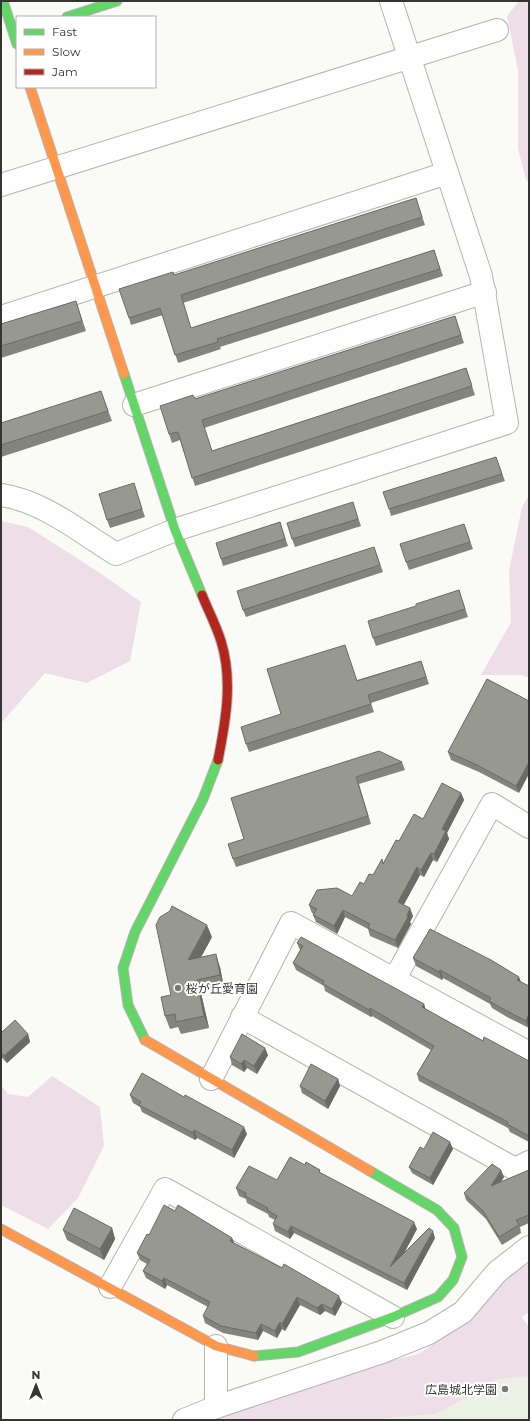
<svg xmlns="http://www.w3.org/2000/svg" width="530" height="1421" font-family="Montserrat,'Noto Sans JP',sans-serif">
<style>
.built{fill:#edf0e5}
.green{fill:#eddee7}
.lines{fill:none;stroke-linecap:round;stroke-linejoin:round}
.street-casing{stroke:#b4b4b1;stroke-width:24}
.fast-casing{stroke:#b4b4b1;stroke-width:11}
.slow-casing{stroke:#b4b4b1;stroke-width:11}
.jam-casing{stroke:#b4b4b1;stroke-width:11}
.street{stroke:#fefefe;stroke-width:22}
.fast{stroke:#63d668;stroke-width:9}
.slow{stroke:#ff974d;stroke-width:9}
.jam{stroke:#b3261e;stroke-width:9}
.wall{fill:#82847d}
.shaded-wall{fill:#6a6b66}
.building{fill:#979991;stroke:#6a6b66}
.poi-dot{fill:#7a7b77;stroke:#fff;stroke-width:1.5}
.labels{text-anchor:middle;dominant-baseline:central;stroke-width:4;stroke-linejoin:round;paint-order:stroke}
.poi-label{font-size:12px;fill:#353632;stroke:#fff;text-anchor:start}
</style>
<rect width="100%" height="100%" fill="#fafbf6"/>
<path class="built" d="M529 1376V1420H368L436 1414 466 1398 494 1380Z"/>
<g class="green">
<path d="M519 1 529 3V182L526 180 518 149V70L507 16Z"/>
<path d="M529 495V678L522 675H481L511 622 509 571 522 507Z"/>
<path d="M1 521 28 527 97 571 141 602 130 661 87 683 45 673 1 723Z"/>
<path d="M52 1076 100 1107 104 1146 78 1198 48 1229 1 1205V1085L8 1094 28 1097Z"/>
<path d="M529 1263V1312L522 1317 529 1327V1376L494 1380 466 1398 436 1414 368 1420H207L343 1373 418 1354 459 1328 503 1281Z"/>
</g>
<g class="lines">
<defs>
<g id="street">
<path d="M1 185 497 30"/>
<path d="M1 317 447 173"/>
<path d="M134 405 485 292"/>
<path d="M1 495C43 501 80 532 116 554L175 530 507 423 481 276 391 1"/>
<path d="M394 980 492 804 529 827"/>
<path d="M242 1017 515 1169 529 1162"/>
<path d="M211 1079 291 923 529 1053"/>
<path d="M110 1287 165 1189 393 1317"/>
<path d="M216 1407V1346"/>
<path d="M184 1420 216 1407 382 1352 429 1333 463 1312 497 1272 529 1247"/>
</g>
<g id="fast">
<path d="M3 1 17 44"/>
<path d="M67 17 117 1"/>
<path d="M124 374 175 530 202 595"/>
<path d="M145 1040 128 1005 123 968 135 932 203 799 218 760"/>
<path d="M254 1356 298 1352 393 1317 438 1297 453 1280 462 1257 454 1228 437 1210 370 1171"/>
</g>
<g id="slow">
<path d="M30 87 124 374"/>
<path d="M145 1040 370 1171"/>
<path d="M1 1229 216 1346 254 1356"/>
</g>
<path id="jam" d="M202 595C208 610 216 625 221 641 233 680 226 720 218 760"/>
</defs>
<use href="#street" class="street-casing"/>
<use href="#fast" class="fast-casing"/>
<use href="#slow" class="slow-casing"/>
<use href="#jam" class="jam-casing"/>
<use href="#street" class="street"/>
<use href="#fast" class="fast"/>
<use href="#slow" class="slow"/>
<use href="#jam" class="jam"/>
</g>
<g class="wall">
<path d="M416 198 425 225 183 303 191 328 434 250 443 276 220 347 221 349 178 363 163 315 131 325 129 318 175 275Z"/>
<path d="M76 301 86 331 1 358V324Z"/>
<path d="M455 316 464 343 204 428 212 451 466 368 475 395 195 486 180 440 172 443 169 434 195 399Z"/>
<path d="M105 402 112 421 1 457V423Z"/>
<path d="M496 457 505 481 391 516 389 509Z"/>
<path d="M136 490 145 517 110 528 107 520Z"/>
<path d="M355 509 361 526 295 547 292 539Z"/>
<path d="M280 522 288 546 223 566 221 559Z"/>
<path d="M464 524 473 549 409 570 406 562Z"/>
<path d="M374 547 383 572 246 617 243 610Z"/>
<path d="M459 590 468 617 376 646 373 638 416 606Z"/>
<path d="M421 661 429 684 371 703 374 712 249 752 246 744 281 714 357 680Z"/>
<path d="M487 679 519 793 479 772 451 760 448 752Z"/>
<path d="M402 762 405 770 359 784 371 824 236 867 233 859 244 839 231 798Z"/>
<path d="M461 793 464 800 447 833 449 839 437 862 433 860 424 877 420 875 403 905 413 916 410 922 411 924 398 948 370 936 368 929 345 917 337 934 316 922 313 915 314 914 312 913 309 905 352 896 373 875 383 863 399 841 423 819Z"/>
<path d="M212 937 201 957 220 967 224 988 201 993 209 1028 181 1034 178 1027 170 1029 165 1016 171 995Z"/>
<path d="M297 943 424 1004 426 1010 483 1041 529 1061V1142L510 1132 508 1128 419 1081 417 1074 431 1050 372 1016 371 1017 325 991 324 986 296 970 293 963 300 950Z"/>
<path d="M413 958 521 982 529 986V1028L507 1017 492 1008 490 1004 443 978 442 980 416 966Z"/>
<path d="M1 1033 28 1034 30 1042 7 1063 1 1057Z"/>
<path d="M268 1055 257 1074 247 1068 244 1072 232 1065 230 1057Z"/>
<path d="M338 1079 340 1086 328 1109 302 1093 300 1086Z"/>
<path d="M130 1095 247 1134 234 1158 197 1138 195 1140 142 1112 140 1107 133 1103Z"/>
<path d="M424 1149H453L433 1185 412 1173 409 1167Z"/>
<path d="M305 1165 320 1170V1173L417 1229 404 1253 435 1238 407 1290 294 1233 290 1239 275 1231 273 1224 275 1220 269 1217 268 1214 247 1203 246 1199 239 1196 236 1188 277 1180Z"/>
<path d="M529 1170V1223L520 1227 521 1233 502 1245 486 1219 466 1200 464 1193 504 1177 501 1182Z"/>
<path d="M175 1211 232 1238 234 1243 342 1303 335 1316 325 1311 320 1315 300 1305 285 1331 282 1329 277 1338 263 1331 258 1340 223 1333 205 1323 203 1316 208 1307 167 1285 165 1289 146 1278 143 1271 147 1264 140 1260 137 1253 149 1235Z"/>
<path d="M112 1228 115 1239 104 1260 67 1240 63 1230Z"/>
</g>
<g class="shaded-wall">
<path d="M529 762V774L519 793 516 786Z"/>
<path d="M461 793 464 800 447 833 449 839 437 862 434 854 442 829Z"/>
<path d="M431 853 433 860 424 877 421 870Z"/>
<path d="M417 867 420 875 401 910 398 902Z"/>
<path d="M410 908 413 916 410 922 411 924 398 948 395 940Z"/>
<path d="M343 910 345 917 337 934 334 926Z"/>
<path d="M207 925 212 937 193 972 188 960Z"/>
<path d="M216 954 220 967 224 988 220 975Z"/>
<path d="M440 970 443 978 442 980 439 972Z"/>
<path d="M519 977 522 984 517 980Z"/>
<path d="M197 980 201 993 209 1028 204 1016Z"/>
<path d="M424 1004 426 1011 422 1007Z"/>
<path d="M370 1008 372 1016 371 1017 369 1010Z"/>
<path d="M528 1016 529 1018V1028L526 1021Z"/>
<path d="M28 1034 30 1042 7 1063 4 1056Z"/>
<path d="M265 1048 268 1055 257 1074 254 1066Z"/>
<path d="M244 1060 247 1068 244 1072 241 1064Z"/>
<path d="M338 1079 340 1086 328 1109 325 1101Z"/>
<path d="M244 1127 247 1134 234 1158 232 1150Z"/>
<path d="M194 1130 197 1138 195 1140 193 1133Z"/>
<path d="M450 1142 453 1149 433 1185 430 1178Z"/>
<path d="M501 1170 504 1177 494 1193 491 1186Z"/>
<path d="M414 1222 417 1229 393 1274 390 1267Z"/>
<path d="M291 1226 294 1233 290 1239 288 1232Z"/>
<path d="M112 1228 115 1239 104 1260 100 1249Z"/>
<path d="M433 1231 435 1238 407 1290 404 1283Z"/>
<path d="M232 1238 235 1245 230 1241Z"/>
<path d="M164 1278 167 1285 165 1289 162 1281Z"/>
<path d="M339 1296 342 1303 335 1316 332 1309Z"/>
<path d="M297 1297 300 1305 285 1331 282 1324Z"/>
<path d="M322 1304 325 1311 320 1315 317 1308Z"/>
<path d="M280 1322 282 1329 277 1338 275 1331Z"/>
<path d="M261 1324 263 1331 258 1340 256 1333Z"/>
</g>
<g class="building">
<path d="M416 198 422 217 181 295 191 328 434 250 440 269 217 339 218 342 175 355 160 308 129 318 119 289 173 272 174 275Z"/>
<path d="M76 301 82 321 1 346V324Z"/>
<path d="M455 316 461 335 202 420 212 451 466 368 472 386 192 478 178 432 169 434 160 406 193 395 195 399Z"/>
<path d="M101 391 108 411 1 445V423Z"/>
<path d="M496 457 502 474 389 509 383 492Z"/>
<path d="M134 483 142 509 107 520 99 494Z"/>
<path d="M353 502 358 519 292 539 287 523Z"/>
<path d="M280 522 285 539 221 559 216 543Z"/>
<path d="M464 524 470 542 406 562 400 544Z"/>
<path d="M374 547 380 565 243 610 237 591Z"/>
<path d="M459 590 465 609 373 638 368 621 416 606V604Z"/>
<path d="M345 645 357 681 421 661 426 677 368 695 371 704 246 744 241 727 281 714 267 669Z"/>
<path d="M487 679 529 701V762L516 786 477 765 448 752Z"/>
<path d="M379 751 402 762 356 777 368 816 233 859 228 844 244 839 231 798Z"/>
<path d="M442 783 461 793 442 829 446 831 434 854 431 853 421 870 417 867 398 902 410 908 407 916 408 917 395 940 368 928 370 924 343 910 334 926 313 915 317 909 309 905 317 890 337 888 352 896 360 882 364 884 369 874 373 875 382 859 383 864 396 840 399 841 414 814 423 819Z"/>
<path d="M172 906 207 925 188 960 216 954 220 975 197 980 204 1016 176 1022 175 1014 165 1016 161 997 171 995 156 925 160 917 170 911Z"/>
<path d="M430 929 491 960 519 977 517 980 529 986V1017L528 1016 526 1021 505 1010 489 1001 491 998 440 970 439 972 413 958Z"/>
<path d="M301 937 424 1004 422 1007 483 1041 484 1037 529 1061V1136L507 1124 508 1122 417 1074 434 1046 370 1008 369 1010 323 984 324 981 293 963 303 946 297 943Z"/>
<path d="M15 1020 28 1034 4 1056 1 1052V1033Z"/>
<path d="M242 1034 265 1048 254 1066 244 1060 241 1064 230 1057Z"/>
<path d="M311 1064 338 1079 325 1101 300 1086Z"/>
<path d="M142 1073 184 1097 185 1095 244 1127 232 1150 194 1130 193 1133 139 1105 141 1102 130 1095Z"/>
<path d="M433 1132 450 1142 430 1178 409 1167 420 1147 424 1149Z"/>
<path d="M290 1157 305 1165 306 1162 320 1170 319 1172 414 1222 390 1267 429 1228 433 1231 404 1283 291 1226 288 1232 273 1224 277 1216 267 1210 268 1208 245 1196 246 1193 236 1188 249 1166 277 1180Z"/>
<path d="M492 1164 501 1170 491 1186 529 1170V1215L516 1220 519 1225 499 1237 483 1211 464 1193Z"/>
<path d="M164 1205 175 1211 178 1205 232 1238 230 1241 282 1268 284 1264 339 1296 332 1309 322 1304 317 1308 297 1297 282 1324 280 1322 275 1331 261 1324 256 1333 221 1326 203 1316 210 1302 164 1278 162 1281 143 1271 150 1260 137 1253 147 1234 149 1235Z"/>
<path d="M74 1208 112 1228 100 1249 63 1230Z"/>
</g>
<g class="poi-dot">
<circle cx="178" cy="988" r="4"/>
<circle cx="505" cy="1389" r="4"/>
</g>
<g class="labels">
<g class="poi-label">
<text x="186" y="988">桜が丘愛育園</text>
<text x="497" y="1389" text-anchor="end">広島城北学園</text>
</g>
</g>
<rect width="530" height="1421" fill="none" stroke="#353632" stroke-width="4"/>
<rect x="16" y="16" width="140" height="72" fill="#ffffff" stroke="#aeafad"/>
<rect x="24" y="29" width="20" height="6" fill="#63d668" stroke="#aeafad"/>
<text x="52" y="36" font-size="12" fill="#353632">Fast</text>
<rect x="24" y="49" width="20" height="6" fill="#ff974d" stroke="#aeafad"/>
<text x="52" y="56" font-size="12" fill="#353632">Slow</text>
<rect x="24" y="69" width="20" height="6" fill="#b3261e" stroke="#aeafad"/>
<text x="52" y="76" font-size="12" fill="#353632">Jam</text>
<g transform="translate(36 1385)" stroke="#ffffff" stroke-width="3" paint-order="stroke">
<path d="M0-3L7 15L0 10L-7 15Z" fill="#353632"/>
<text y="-6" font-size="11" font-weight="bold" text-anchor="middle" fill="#353632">N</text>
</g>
</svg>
